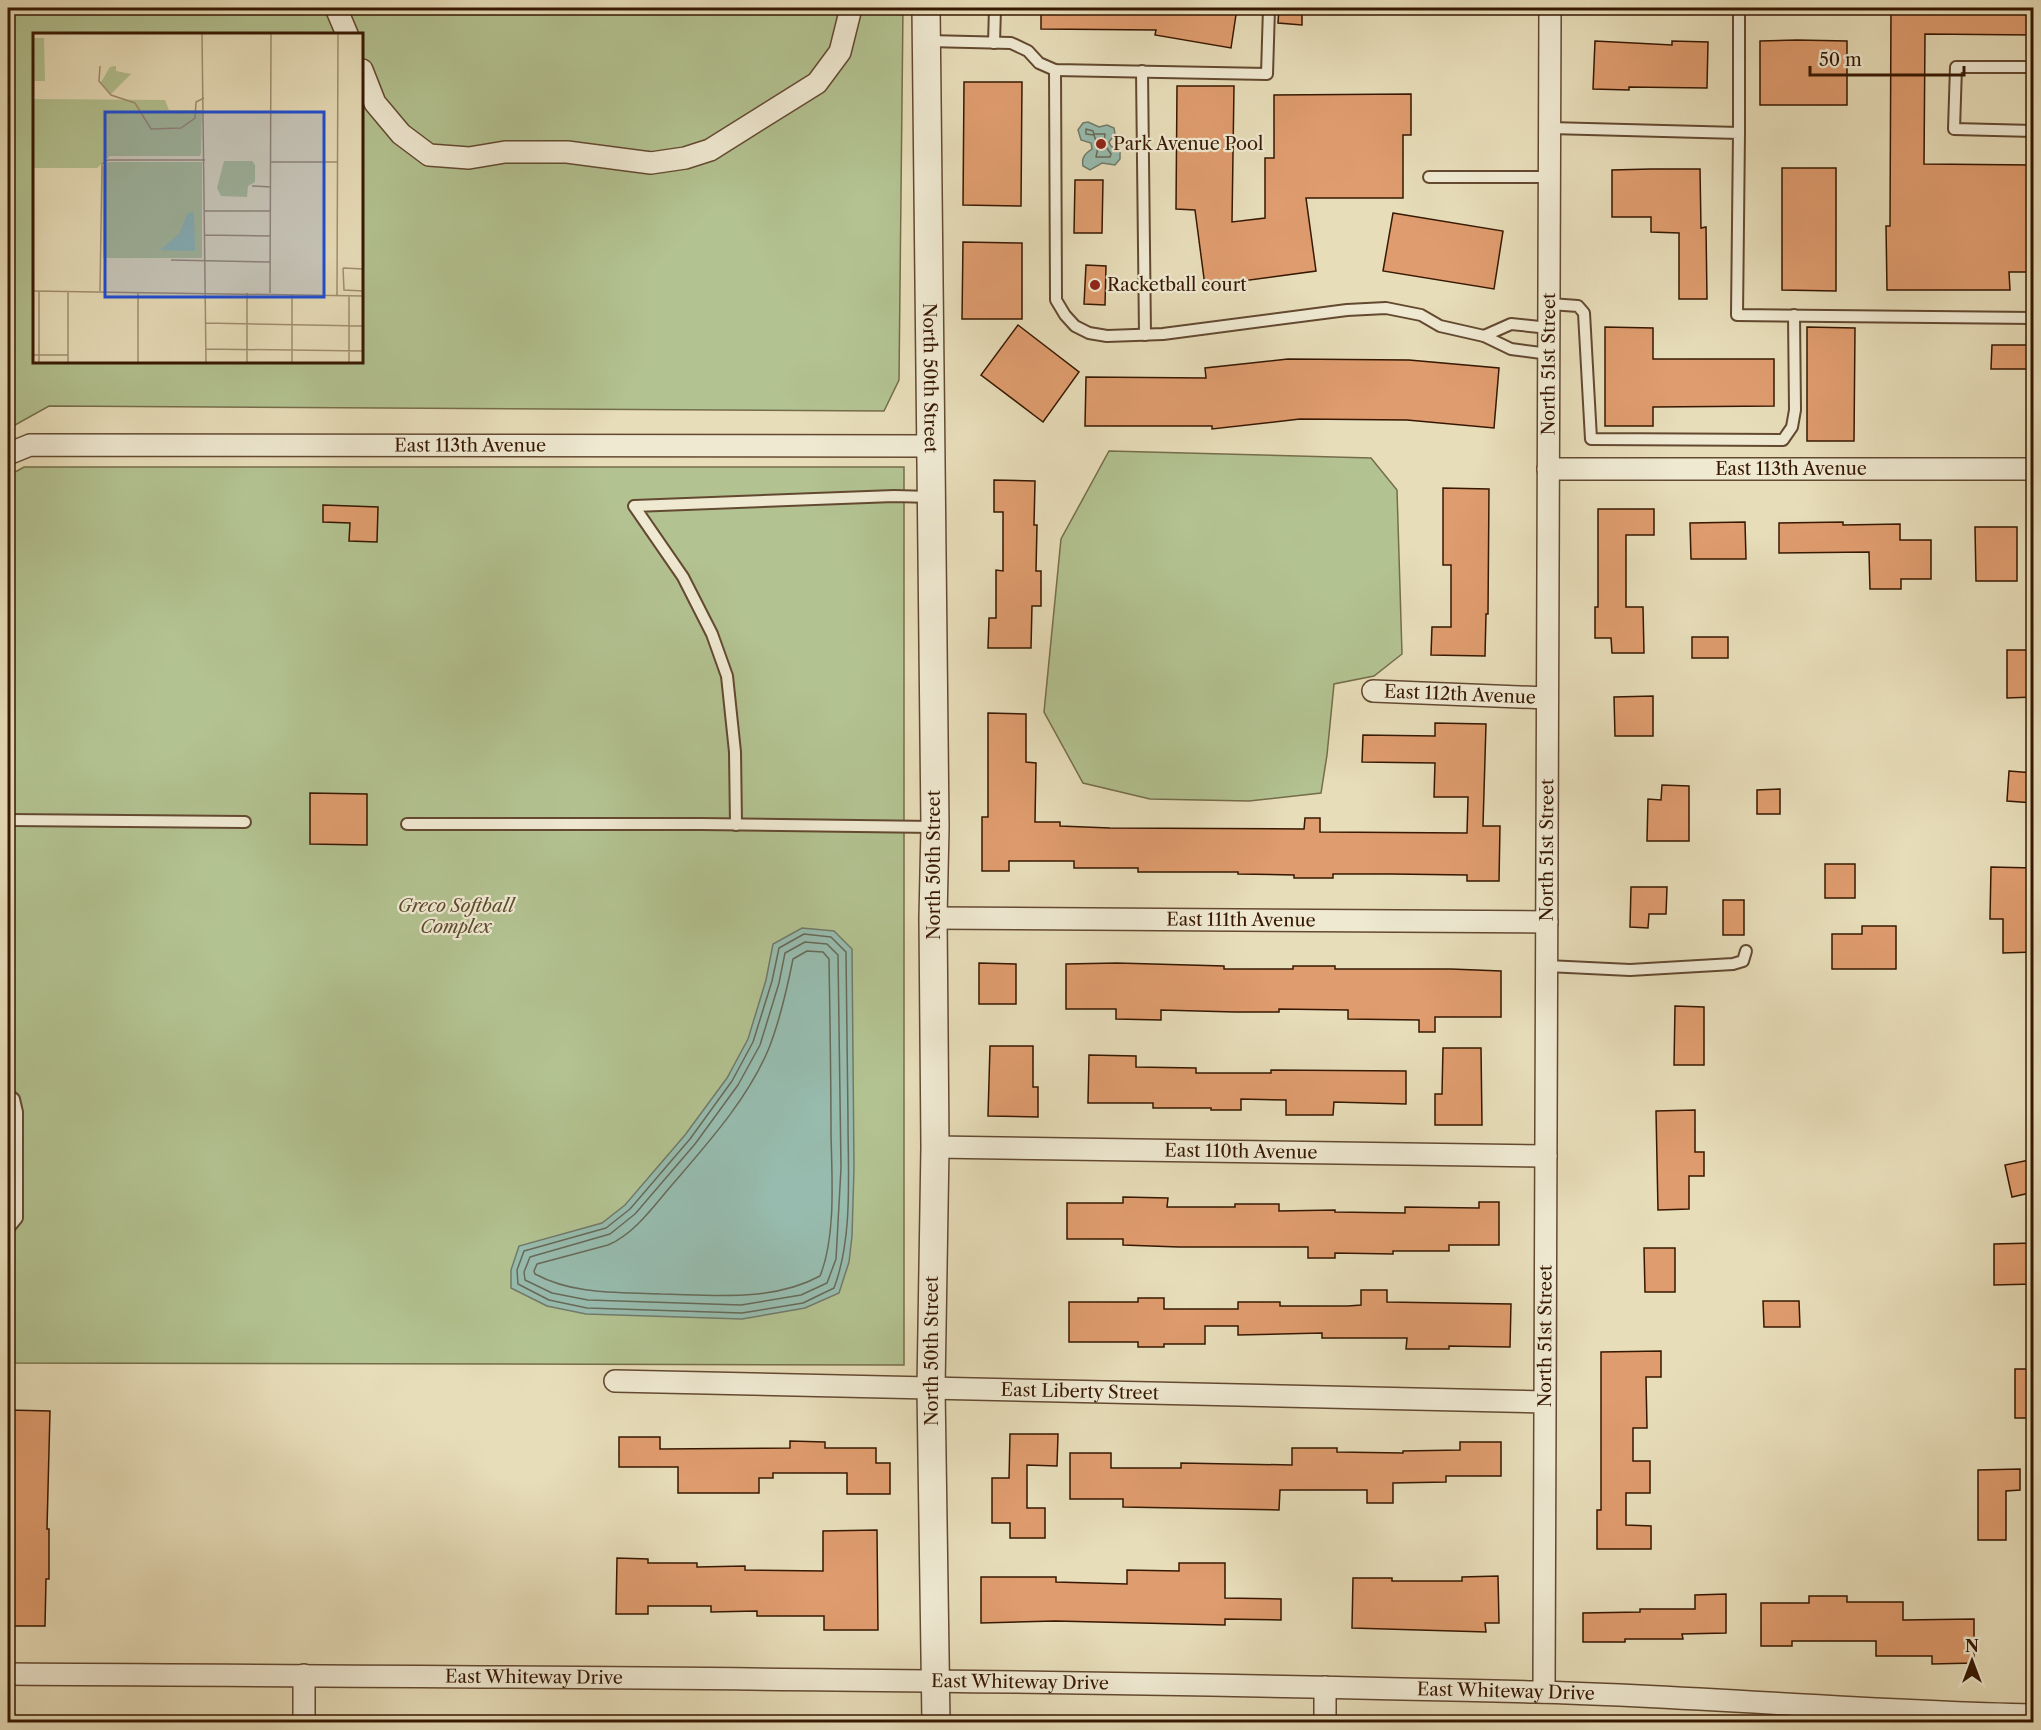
<svg xmlns="http://www.w3.org/2000/svg" width="2041" height="1730" font-family="'Libre Caslon Text',serif">
<style>
.green{fill:#b3c291;stroke:#756d4a;stroke-width:1.5;fill-rule:evenodd}
.water{fill:#97bcaf;stroke:#717a6a;stroke-width:1.5}
.lines{fill:none;stroke-linecap:round;stroke-linejoin:round}
.shore{stroke:#676a58;stroke-width:1.5}
.building{fill:#df9c6e;stroke:#371802;stroke-width:1.5}
.service-casing{stroke:#634930;stroke-width:14}
.minor-casing{stroke:#634930;stroke-width:24}
.tertiary-casing{stroke:#634930;stroke-width:30}
.service{stroke:#efe9d2;stroke-width:10}
.minor{stroke:#efe9d2;stroke-width:21}
.tertiary{stroke:#efe9d2;stroke-width:27}
.poi-dot{fill:#8f2418;stroke:#efe9d2;stroke-width:2}
.labels{text-anchor:middle;dominant-baseline:central;stroke-width:4.5;stroke-linejoin:round;paint-order:stroke}
.poi-label{font-size:18px;fill:#371802;stroke:#efe9d2;text-anchor:start}
.street-label{font-size:18px;fill:#371802;stroke:#efe9d2}
.park-label{font-size:18px;font-style:italic;fill:#5c4b2d;stroke:#efe9d2}
.inset-road{fill:none;stroke:#a18e70;stroke-width:1.5}
.view{fill:#1d4ed8;fill-opacity:0.15;stroke:#1d4ed8;stroke-width:3}
.inset-edge{fill:none;stroke:#371802;stroke-width:3}
</style>
<rect width="100%" height="100%" fill="#e7ddb9"/>
<filter id="stains"><feTurbulence type="fractalNoise" baseFrequency=".00333" numOctaves="4"/><feColorMatrix values="0 0 0 0 .2 0 0 0 0 .09 0 0 0 0 .02 0 0 0 .5 -.17"/></filter>
<radialGradient id="worn" r=".72"><stop offset=".6" stop-color="#630" stop-opacity="0"/><stop offset="1" stop-color="#630" stop-opacity=".3"/></radialGradient>
<g class="green">
<path d="M8 8H903L899 380 884 411 49 406 8 429ZM34 34H362V362H34Z"/>
<path d="M1109 451 1371 458 1397 490 1402 654 1374 676 1334 684 1327 755 1321 793 1249 801 1150 799 1083 783 1044 712 1061 539Z"/>
<path d="M24 467H904V1365L8 1363V476Z"/>
</g>
<g class="water">
<path d="M1088 122 1099 127 1107 125 1114 128 1115 134 1109 142 1111 146 1120 152V159L1115 165 1102 163 1090 170 1083 166C1081 157 1086 153 1092 149L1091 143 1081 140 1078 130 1083 123Z"/>
<path d="M802 928 834 931 852 949 854 1168 852 1236 849 1262 839 1293 805 1308 742 1319 586 1314 547 1306 511 1288V1270L519 1246 602 1223 625 1205 685 1135 727 1078 748 1039 766 980 773 944Z"/>
</g>
<g class="lines">
<g class="shore">
<path d="M1086 129 1093 131 1094 134H1105L1104 144 1111 154 1110 157H1096L1098 147 1094 135 1086 134Z"/>
<path d="M804 934 831 937 846 952C847 1008 847 1065 848 1121 848 1174 853 1238 834 1288L803 1303 742 1313 587 1308 549 1300 518 1284 517 1270 524 1251 606 1228 630 1209 690 1139 732 1081 753 1042 772 981 779 948Z"/>
<path d="M805 942 827 944 838 955 841 1168 836 1259 827 1283 801 1295 741 1305 588 1300 552 1293 525 1280 524 1272 530 1257 610 1234 635 1214 695 1144 738 1085 760 1045 779 983 785 953Z"/>
<path d="M807 951 823 952 829 959C830 1018 831 1076 831 1135 832 1177 836 1237 820 1276 772 1302 714 1295 661 1294 618 1292 574 1295 535 1274L534 1271 537 1264 608 1245C634 1234 653 1207 671 1186 707 1144 748 1099 769 1048 780 1020 787 989 793 959Z"/>
</g>
</g>
<g class="building">
<path d="M1041 8H1237L1231 48 1155 35 1156 30 1041 29Z"/>
<path d="M1279 8H1302V25L1278 23Z"/>
<path d="M1891 8H2034V35L1925 34 1924 164 2034 165V272H2009L2010 290H1887L1886 226H1890Z"/>
<path d="M1797 40 1847 41V105H1760V41Z"/>
<path d="M1595 41 1672 45V41L1708 42 1707 88 1629 87V90L1593 89Z"/>
<path d="M964 82H1022L1021 206 963 205Z"/>
<path d="M1177 86H1234L1232 222 1265 218V158H1274V95L1411 94V135H1403V198H1306L1316 271 1205 286 1195 210 1176 209Z"/>
<path d="M1782 168H1836V291L1782 290Z"/>
<path d="M1651 169H1700L1701 228 1706 227 1707 299H1679V233L1651 232V217H1612V170Z"/>
<path d="M1075 180H1103L1102 233H1074Z"/>
<path d="M1393 213 1503 231 1494 289 1383 271Z"/>
<path d="M963 242 1022 243V319H962Z"/>
<path d="M1086 265 1106 266 1105 305 1084 304Z"/>
<path d="M1018 325 1079 372 1043 422 981 375Z"/>
<path d="M1605 327 1653 328V359H1774V406L1653 407V426H1605Z"/>
<path d="M1807 327 1855 328 1854 441H1807Z"/>
<path d="M1992 345H2033V369H1991Z"/>
<path d="M1288 359 1409 360 1499 368 1494 428 1407 420 1300 419 1212 429V426H1085L1086 377 1206 378 1205 368Z"/>
<path d="M994 480 1035 481 1034 525H1037L1036 571H1041V606H1032L1031 648H988L989 618H996V570L1003 571V512H994Z"/>
<path d="M1443 488 1489 489 1488 614H1486L1485 656 1431 655 1432 627H1451V565H1443Z"/>
<path d="M323 505 378 507 377 542 349 541 350 523 323 522Z"/>
<path d="M1598 509H1654V535H1626V607H1643L1644 653H1612L1611 638H1595V607H1598Z"/>
<path d="M1745 522 1746 559H1691L1690 523Z"/>
<path d="M1843 522V525L1900 524V540H1931V579H1901V589H1870L1869 552 1779 553V523Z"/>
<path d="M1975 527H2017V581H1976Z"/>
<rect x="1692" y="637" width="36" height="21"/>
<path d="M2007 650H2034V697L2007 698Z"/>
<path d="M1653 696V736H1615L1614 697Z"/>
<path d="M988 713 1026 714V762L1036 763 1035 822H1060V826L1110 828 1304 829 1305 818H1320V832L1467 833 1468 797H1434L1435 763 1362 762 1363 735 1435 736V723L1486 724 1483 826H1500L1499 881H1467V875L1392 874H1333V878H1294V875L1238 874V872H1138V868H1074V861H1009V871H982V817H988Z"/>
<path d="M2009 771 2034 773V803L2007 801Z"/>
<path d="M1662 785 1689 786V841H1647L1648 799 1661 800Z"/>
<path d="M1780 789V814H1757V790Z"/>
<path d="M310 793 367 794V845L310 844Z"/>
<rect x="1825" y="864" width="30" height="34"/>
<path d="M1991 867 2034 868V952L2003 953V919H1990Z"/>
<path d="M1631 887H1667L1666 914H1649L1648 928 1630 927Z"/>
<rect x="1723" y="900" width="21" height="35"/>
<path d="M1862 926H1896V969H1832V934H1862Z"/>
<path d="M979 963 1016 964V1004H979Z"/>
<path d="M1117 963 1224 966V969H1293V966H1335V969H1451L1501 971V1017H1435V1032H1419V1020L1348 1019V1010L1279 1009V1012H1235L1161 1010V1020L1116 1019V1009H1066V964Z"/>
<path d="M1675 1006 1704 1007V1065H1674Z"/>
<path d="M990 1046H1033V1087H1038V1117L988 1116Z"/>
<path d="M1443 1048H1481L1482 1125H1435V1094H1442Z"/>
<path d="M1089 1055 1136 1056V1067L1196 1068V1073H1271V1070L1406 1071V1104L1334 1102 1333 1115H1286V1100L1241 1099V1110H1211V1108H1153V1103H1088Z"/>
<path d="M1695 1110V1152H1704V1176H1689V1209L1658 1210 1656 1111Z"/>
<path d="M2034 1159V1192L2012 1197 2005 1165Z"/>
<path d="M1123 1197 1168 1198 1167 1207H1235V1204H1279V1211L1335 1210V1212L1405 1213V1207L1479 1208V1202H1499V1245H1449V1251H1393V1254L1335 1253V1258H1308V1247H1179L1123 1245V1239H1067V1203H1123Z"/>
<path d="M2034 1243V1284L1994 1285V1244Z"/>
<path d="M1644 1248H1675V1292H1645Z"/>
<path d="M1361 1290H1387V1302L1511 1304 1510 1347 1449 1346V1349H1406L1407 1338H1322V1333L1238 1335V1326H1205V1344H1164V1347H1138V1342H1069V1302H1138V1298H1164V1309H1238V1302H1280V1306H1348L1361 1305Z"/>
<path d="M1763 1301H1799L1800 1327H1764Z"/>
<path d="M1661 1351V1377H1646L1647 1428H1633V1461H1650V1493H1626V1525L1651 1526V1549H1597V1510H1601V1352Z"/>
<rect x="2015" y="1369" width="19" height="49"/>
<path d="M8 1410 50 1411 47 1529H49V1579H46L45 1626H8Z"/>
<path d="M1010 1434H1058L1057 1466 1027 1465V1508H1045V1538H1010V1523H992V1478H1009Z"/>
<path d="M619 1437H660V1449L790 1448V1441L825 1442V1448H876V1463H890V1494H847V1473H773V1478H759V1493H678V1467H619Z"/>
<path d="M1460 1442H1501V1476H1446V1482L1393 1483V1503H1367V1490H1280L1279 1510 1123 1507V1499H1070V1453H1111V1468H1181V1463L1292 1465V1448H1337V1452L1403 1453V1451L1460 1450Z"/>
<path d="M2020 1469V1490L2006 1491V1540H1978V1470Z"/>
<path d="M877 1530 878 1630H824V1616H757V1611L711 1612V1606H648V1614H616L617 1558 648 1559V1563H697V1567L745 1566V1570L823 1571V1531Z"/>
<path d="M1179 1563H1225V1598L1281 1599V1620L1225 1619V1625L1055 1621 981 1623V1577H1056V1582L1127 1584V1570L1179 1571Z"/>
<path d="M1498 1576 1499 1623H1485L1486 1632 1352 1628 1353 1578H1392V1581H1462V1577Z"/>
<path d="M1726 1594V1633L1682 1634 1683 1639H1625V1642H1583V1613L1640 1612V1609H1695V1595Z"/>
<path d="M1809 1596H1847V1602H1903V1620L1974 1619V1663L1932 1664V1656H1876V1641H1792V1646H1761V1603H1809Z"/>
</g>
<g class="lines">
<defs>
<g id="service">
<path d="M1739 8V133"/>
<path d="M928 41 1011 43 1028 51 1039 63 1055 70 1267 74 1269 8"/>
<path d="M994 43 995 8"/>
<path d="M2034 67H1956L1954 129 2034 131"/>
<path d="M1055 70 1056 300 1065 315 1075 326 1089 333 1107 336 1163 334 1347 310 1386 308 1421 315 1440 326 1484 336 1511 349 1549 354"/>
<path d="M1142 71 1145 335"/>
<path d="M1550 128 1739 133 1737 315 2034 318"/>
<path d="M1429 177H1550"/>
<path d="M1550 304 1578 306 1584 313 1591 439 1783 440 1792 427 1795 410 1794 315"/>
<path d="M1484 336 1511 324 1549 328"/>
<path d="M8 820 245 822"/>
<path d="M407 824H701L934 827"/>
<path d="M736 825 735 752 727 676 712 634 683 577 634 506 894 496 932 497"/>
<path d="M1547 966 1630 970 1733 964 1743 961 1746 951"/>
<path d="M8 1094 14 1099 17 1112V1218L8 1229"/>
</g>
<g id="minor">
<path d="M336 8 347 34"/>
<path d="M362 70 375 103 401 134 429 155 469 158 505 152H567L651 163 685 158 710 150 817 83 840 52 851 8"/>
<path id="s1" d="M8 454 30 445 932 446"/>
<path id="s2" d="M1548 469H2034"/>
<path id="s3" d="M1373 691 1547 698"/>
<path id="s4" d="M933 918 1547 922"/>
<path id="s5" d="M935 1147 1546 1156"/>
<path id="s6" d="M615 1381 1544 1402"/>
<path id="s7" d="M8 1674C517 1677 1026 1679 1535 1692 1701 1696 1867 1712 2034 1715"/>
<path d="M304 1675V1722"/>
<path id="s8" d="M1544 1692 1550 8"/>
<path d="M1325 1722V1687"/>
</g>
<g id="tertiary">
<path id="s9" d="M926 8 935 827 933 918 935 1147 931 1388 936 1722"/>
</g>
</defs>
<use href="#service" class="service-casing"/>
<use href="#minor" class="minor-casing"/>
<use href="#tertiary" class="tertiary-casing"/>
<use href="#service" class="service"/>
<use href="#minor" class="minor"/>
<use href="#tertiary" class="tertiary"/>
</g>
<g class="poi-dot">
<circle cx="1101" cy="144" r="6"/>
<circle cx="1095" cy="285" r="6"/>
</g>
<g class="labels">
<g class="poi-label">
<text x="1113" y="144">Park Avenue Pool</text>
<text x="1107" y="285">Racketball court</text>
</g>
<g class="street-label">
<text stroke="none"><textPath href="#s8" startOffset="1328">North 51st Street</textPath></text>
<text stroke="none"><textPath href="#s9" startOffset="370">North 50th Street</textPath></text>
<text stroke="none"><textPath href="#s1" startOffset="464">East 113th Avenue</textPath></text>
<text stroke="none"><textPath href="#s2" startOffset="243">East 113th Avenue</textPath></text>
<text stroke="none"><textPath href="#s3" startOffset="87">East 112th Avenue</textPath></text>
<text stroke="none"><textPath href="#s8" startOffset="842">North 51st Street</textPath></text>
<text transform="translate(934 865) rotate(-90)">North 50th Street</text>
<text stroke="none"><textPath href="#s4" startOffset="308">East 111th Avenue</textPath></text>
<text stroke="none"><textPath href="#s5" startOffset="306">East 110th Avenue</textPath></text>
<text stroke="none"><textPath href="#s8" startOffset="356">North 51st Street</textPath></text>
<text transform="translate(932 1351) rotate(-90)">North 50th Street</text>
<text stroke="none"><textPath href="#s6" startOffset="465">East Liberty Street</textPath></text>
<text stroke="none"><textPath href="#s7" startOffset="526">East Whiteway Drive</textPath></text>
<text stroke="none"><textPath href="#s7" startOffset="1012">East Whiteway Drive</textPath></text>
<text stroke="none"><textPath href="#s7" startOffset="1498">East Whiteway Drive</textPath></text>
</g>
<g class="park-label">
<text x="456" y="906">Greco Softball<tspan x="456" dy="21">Complex</tspan></text>
</g>
</g>
<g transform="translate(33 33)">
<rect width="330" height="330" fill="#e7ddb9"/>
<path d="M0 5H11L12 48H0ZM83 33V38L98 41 78 61 68 49 77 34ZM0 66 132 67 136 77H169L168 120 167 123H77L64 135H0ZM191 128H219L222 132V149L215 153 214 164 188 163 184 155ZM75 129H169V225H70L69 134Z" fill="#b3c291"/>
<path d="M161 179 162 218 127 217 146 201 155 180Z" fill="#97bcaf"/>
<path class="inset-road" d="M169 1 173 329M67 33 66 48 78 62 102 70 118 96 148 95 162 85 163 69 171 65M238 129H305M219 153 238 154M172 178H238M172 202 238 203M138 227 237 229M310 235 311 257 330 258M310 235 330 236M0 258 330 263M67 258 69 131 75 127H172M6 259V329M105 259V329M214 260V329M237 260 238 1M259 261V329M304 263 305 1M172 290 330 293M173 316 330 318M0 322H35M35 329V258M316 329V263"/>
<path class="view" d="M72 79H291V264H72Z"/>
<rect width="330" height="330" class="inset-edge"/>
</g>
<rect width="2041" height="1730" fill="none" stroke="#e7ddb9" stroke-width="30"/>
<rect x="9" y="9" width="2023" height="1712" fill="none" stroke="#371802" stroke-width="3"/>
<rect x="15" y="15" width="2011" height="1700" fill="none" stroke="#371802" stroke-width="1.5"/>
<g transform="translate(1972 1661)" stroke="#efe9d2" stroke-width="4.5" paint-order="stroke">
<path d="M0-4.5L10 22L0 15L-10 22Z" fill="#371802"/>
<text y="-9" font-size="16" font-weight="bold" text-anchor="middle" fill="#371802">N</text>
</g>
<path d="M1810 66v9h154v-9" fill="none" stroke="#371802" stroke-width="3"/>
<text x="1819" y="66" font-size="18" fill="#371802" stroke="#efe9d2" stroke-width="4.5" paint-order="stroke">50 m</text>
<rect width="100%" height="100%" filter="url(#stains)"/>
<rect width="100%" height="100%" fill="url(#worn)"/>
</svg>
